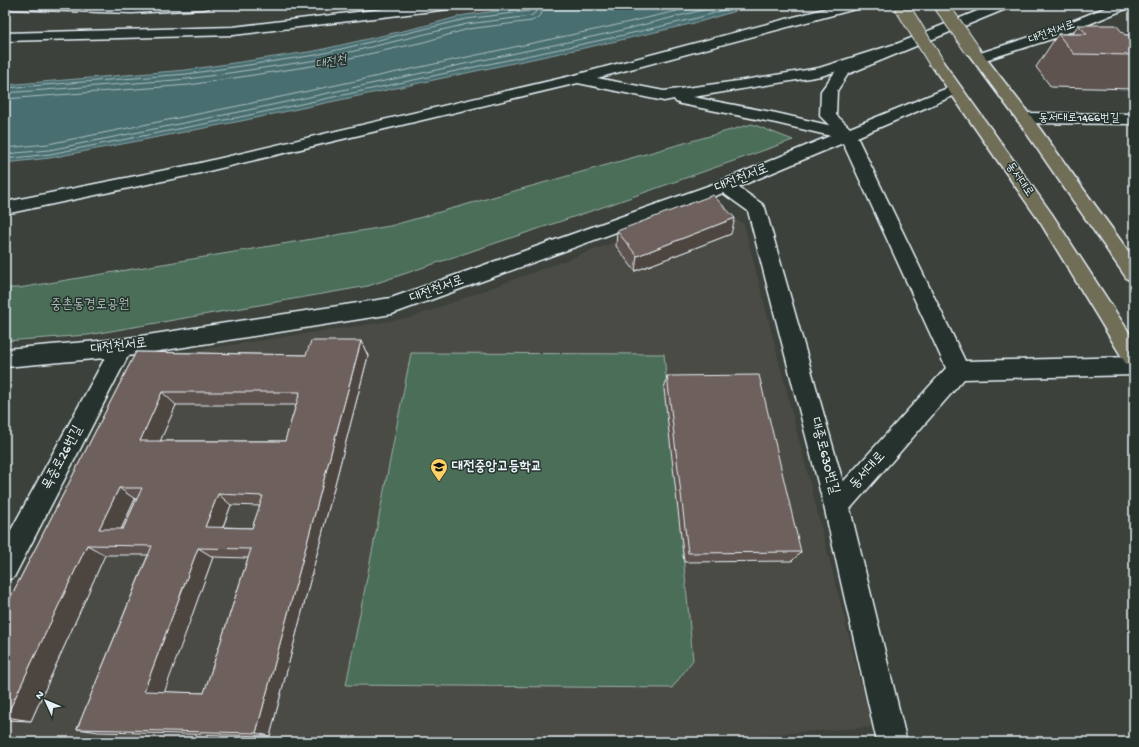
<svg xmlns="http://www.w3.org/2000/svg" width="1139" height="747" font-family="'Gochi Hand','Poor Story',sans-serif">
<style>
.built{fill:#4b4b45}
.green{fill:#4c6e59;stroke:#9ab0a8}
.water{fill:#4a6e6f;stroke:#89a2a6}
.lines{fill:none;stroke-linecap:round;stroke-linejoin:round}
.shore{stroke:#a9bdc1;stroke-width:1}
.street-casing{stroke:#e8f1f8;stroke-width:3}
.secondary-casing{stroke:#e8f1f8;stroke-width:3}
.primary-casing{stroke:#e8f1f8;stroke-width:3}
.street{fill:#26332d;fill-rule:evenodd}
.secondary{fill:#26332d;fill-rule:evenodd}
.primary{fill:#716e59;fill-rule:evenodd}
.primary-bridge-casing{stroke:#e8f1f8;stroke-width:16;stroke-linecap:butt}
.primary-bridge{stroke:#716e59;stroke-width:14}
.wall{fill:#5f534f;stroke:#e8f1f8;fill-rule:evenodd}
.shaded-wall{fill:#4d4440;stroke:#e8f1f8}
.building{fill:#6e615c;stroke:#e8f1f8;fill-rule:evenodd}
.labels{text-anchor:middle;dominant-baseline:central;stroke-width:3;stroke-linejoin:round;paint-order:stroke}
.far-street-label{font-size:12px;fill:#e8f1f8;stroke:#26332d}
.far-water-label{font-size:13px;font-style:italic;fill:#a9bdc1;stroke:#26332d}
.street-label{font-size:14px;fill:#e8f1f8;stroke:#26332d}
.park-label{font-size:14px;fill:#aabdb8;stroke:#26332d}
.poi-label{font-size:14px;font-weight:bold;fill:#e8f1f8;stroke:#26332d;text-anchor:start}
</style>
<rect width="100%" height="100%" fill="#3c413b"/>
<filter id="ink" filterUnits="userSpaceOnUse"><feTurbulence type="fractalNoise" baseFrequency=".025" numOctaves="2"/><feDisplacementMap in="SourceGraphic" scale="8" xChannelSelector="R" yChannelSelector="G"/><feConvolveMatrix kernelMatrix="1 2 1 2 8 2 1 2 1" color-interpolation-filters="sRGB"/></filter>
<g filter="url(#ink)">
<path class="built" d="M712 206 744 224 872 727 666 742H5V604L131 360 410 318Z"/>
<g class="green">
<path d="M752 124 793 140 609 205 368 286 88 335 5 341V288H19L390 226Z"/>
<path d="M411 353 664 354 693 660 672 688 346 685Z"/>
</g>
<path class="water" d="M545 5H755L699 22 612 42 241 121 50 158 5 163V85L186 70 315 51 420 27 465 15Z"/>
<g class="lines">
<g class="shore">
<path d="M5 88 187 74 316 55 466 19 529 11 533 5"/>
<path d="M5 93 188 79 317 60 467 24 531 16 536 12 538 5"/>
<path d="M5 99 189 85 318 65 424 42 468 29 532 21 541 15 544 5"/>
<path d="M5 148 48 144 238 106 608 27 702 5"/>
<path d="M5 154 49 150 239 112 610 33 723 5"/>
<path d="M5 159 50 154 240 117 611 38 697 18 741 5"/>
</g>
<defs>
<g id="street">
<path d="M992 5H1010L1008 8 848 74 837 91 836 115 850 128 950 87 955 85 960 87 963 90 960 93 857 137 965 361 1134 357V375L964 379 850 509 907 742H877L824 506 748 211 723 193 392 314 128 356 14 577 5 581V541L105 358 5 367V349L121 339 391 298 719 182 837 133 820 116 821 91 838 68ZM843 143 946 368 843 482 765 208 762 204 738 187Z"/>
<path d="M1112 5H1130L1128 8 1055 38 979 62 974 61 972 58 974 55 1045 32Z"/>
<path d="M1024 113 1134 114V124L1024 123 1018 121 1016 118 1018 115Z"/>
</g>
<g id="secondary">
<path d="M5 5H211L209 8 204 9 132 13 5 9Z"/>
<path d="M416 5H456L454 8 449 9 233 35 5 41V33L233 27Z"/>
<path d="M839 5H861L859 8 597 78 664 91 738 81 819 68 892 45 897 44 902 45 904 48 902 51 821 76 693 97 776 113 854 131 856 135 854 139 848 140 776 123 681 104 676 102 674 99 664 101 578 83 196 174 5 214V202L196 164 575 75Z"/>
</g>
<g id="primary">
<path d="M971 44 976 45 1030 115 1134 259V281L1127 279 1018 121 964 48 966 45Z"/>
<path d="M936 58 941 59 1052 214 1134 340V367L1126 364 1040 222 929 62 931 59Z"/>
</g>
</defs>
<use href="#street" class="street-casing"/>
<use href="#secondary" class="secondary-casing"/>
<use href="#primary" class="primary-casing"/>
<use href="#street" class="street"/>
<use href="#secondary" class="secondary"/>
<use href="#primary" class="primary"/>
<defs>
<g id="primary-bridge">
<path d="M901 5 936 62"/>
<path d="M941 5 971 48"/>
</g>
</defs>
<use href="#primary-bridge" class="primary-bridge-casing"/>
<use href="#primary-bridge" class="primary-bridge"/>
</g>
<g class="wall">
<path d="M1078 25 1125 35H1134V89L1051 87 1036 67 1058 34H1072Z"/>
<path d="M617 231 731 234 635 271 616 246Z"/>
<path d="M361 341 368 356 270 736 99 732 77 729 148 555H105L31 721 5 720V608L136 352 306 355ZM176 405H296L285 441H160ZM135 499H137L123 529H121ZM231 505 260 506 252 528 223 527ZM213 557 248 558 204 693 164 692Z"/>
<path d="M667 376 801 552 792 561 684 562 664 389Z"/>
</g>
<g class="shaded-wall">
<path d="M735 218 731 234 635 271 637 256Z"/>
<path d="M361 341 368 356 270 736 256 733Z"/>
<path d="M162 392 176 405 155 453 140 441Z"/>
<path d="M119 488 135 499 117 538 99 529Z"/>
<path d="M218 494 231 505 219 537 205 527Z"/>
<path d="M87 545 105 555 31 721 6 717Z"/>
<path d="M198 548 213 557 163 696 144 691Z"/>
</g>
<g class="building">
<path d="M1078 25H1116L1125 35H1134V55L1074 54 1058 34H1087Z"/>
<path d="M713 195 735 218 637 256 617 231Z"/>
<path d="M311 341H361L256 733 77 729 152 546 87 545 6 717H5V608L136 352 306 355ZM162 392H300L285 441H140ZM119 488H142L123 529H99ZM218 494 263 496 252 528 205 527ZM198 548 251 549 204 693 144 691Z"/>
<path d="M759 375 801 552 688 553 667 376Z"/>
</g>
</g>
<defs>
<symbol id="school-pin" viewBox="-11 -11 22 30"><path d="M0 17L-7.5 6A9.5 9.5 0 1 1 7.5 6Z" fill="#ffd166" stroke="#26332d"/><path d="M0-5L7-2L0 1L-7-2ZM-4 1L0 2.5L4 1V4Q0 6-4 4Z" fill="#111"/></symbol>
</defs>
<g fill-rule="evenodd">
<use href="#school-pin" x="429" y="457" width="20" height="27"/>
</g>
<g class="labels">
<g class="far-street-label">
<text transform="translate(1052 33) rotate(-20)">대전천서로</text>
<text x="1079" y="119">동서대로1466번길</text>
<text transform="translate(1019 180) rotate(55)">동서대로</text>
</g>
<g class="far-water-label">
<text transform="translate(331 63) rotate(-10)">대전천</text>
</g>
<g class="street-label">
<text transform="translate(742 179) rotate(-22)">대전천서로</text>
<text transform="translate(437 290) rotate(-20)">대전천서로</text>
<text transform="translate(119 347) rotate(-7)">대전천서로</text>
<text transform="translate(824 456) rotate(75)">대종로630번길</text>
<text transform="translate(63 458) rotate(-62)">목중로26번길</text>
<text transform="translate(868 471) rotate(-48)">동서대로</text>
</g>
<g class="park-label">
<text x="90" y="305">중촌동경로공원</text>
</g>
<g class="poi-label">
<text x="452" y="467">대전중앙고등학교</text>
</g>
</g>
<rect width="1139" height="747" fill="none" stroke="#26332d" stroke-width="20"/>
<rect x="10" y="10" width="1119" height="727" fill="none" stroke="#e8f1f8" stroke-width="1.5" filter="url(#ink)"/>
<g transform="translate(46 701) rotate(314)" stroke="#26332d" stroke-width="3" paint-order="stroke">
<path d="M0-3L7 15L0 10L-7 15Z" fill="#e8f1f8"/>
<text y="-6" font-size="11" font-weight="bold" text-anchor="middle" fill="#e8f1f8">N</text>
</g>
</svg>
